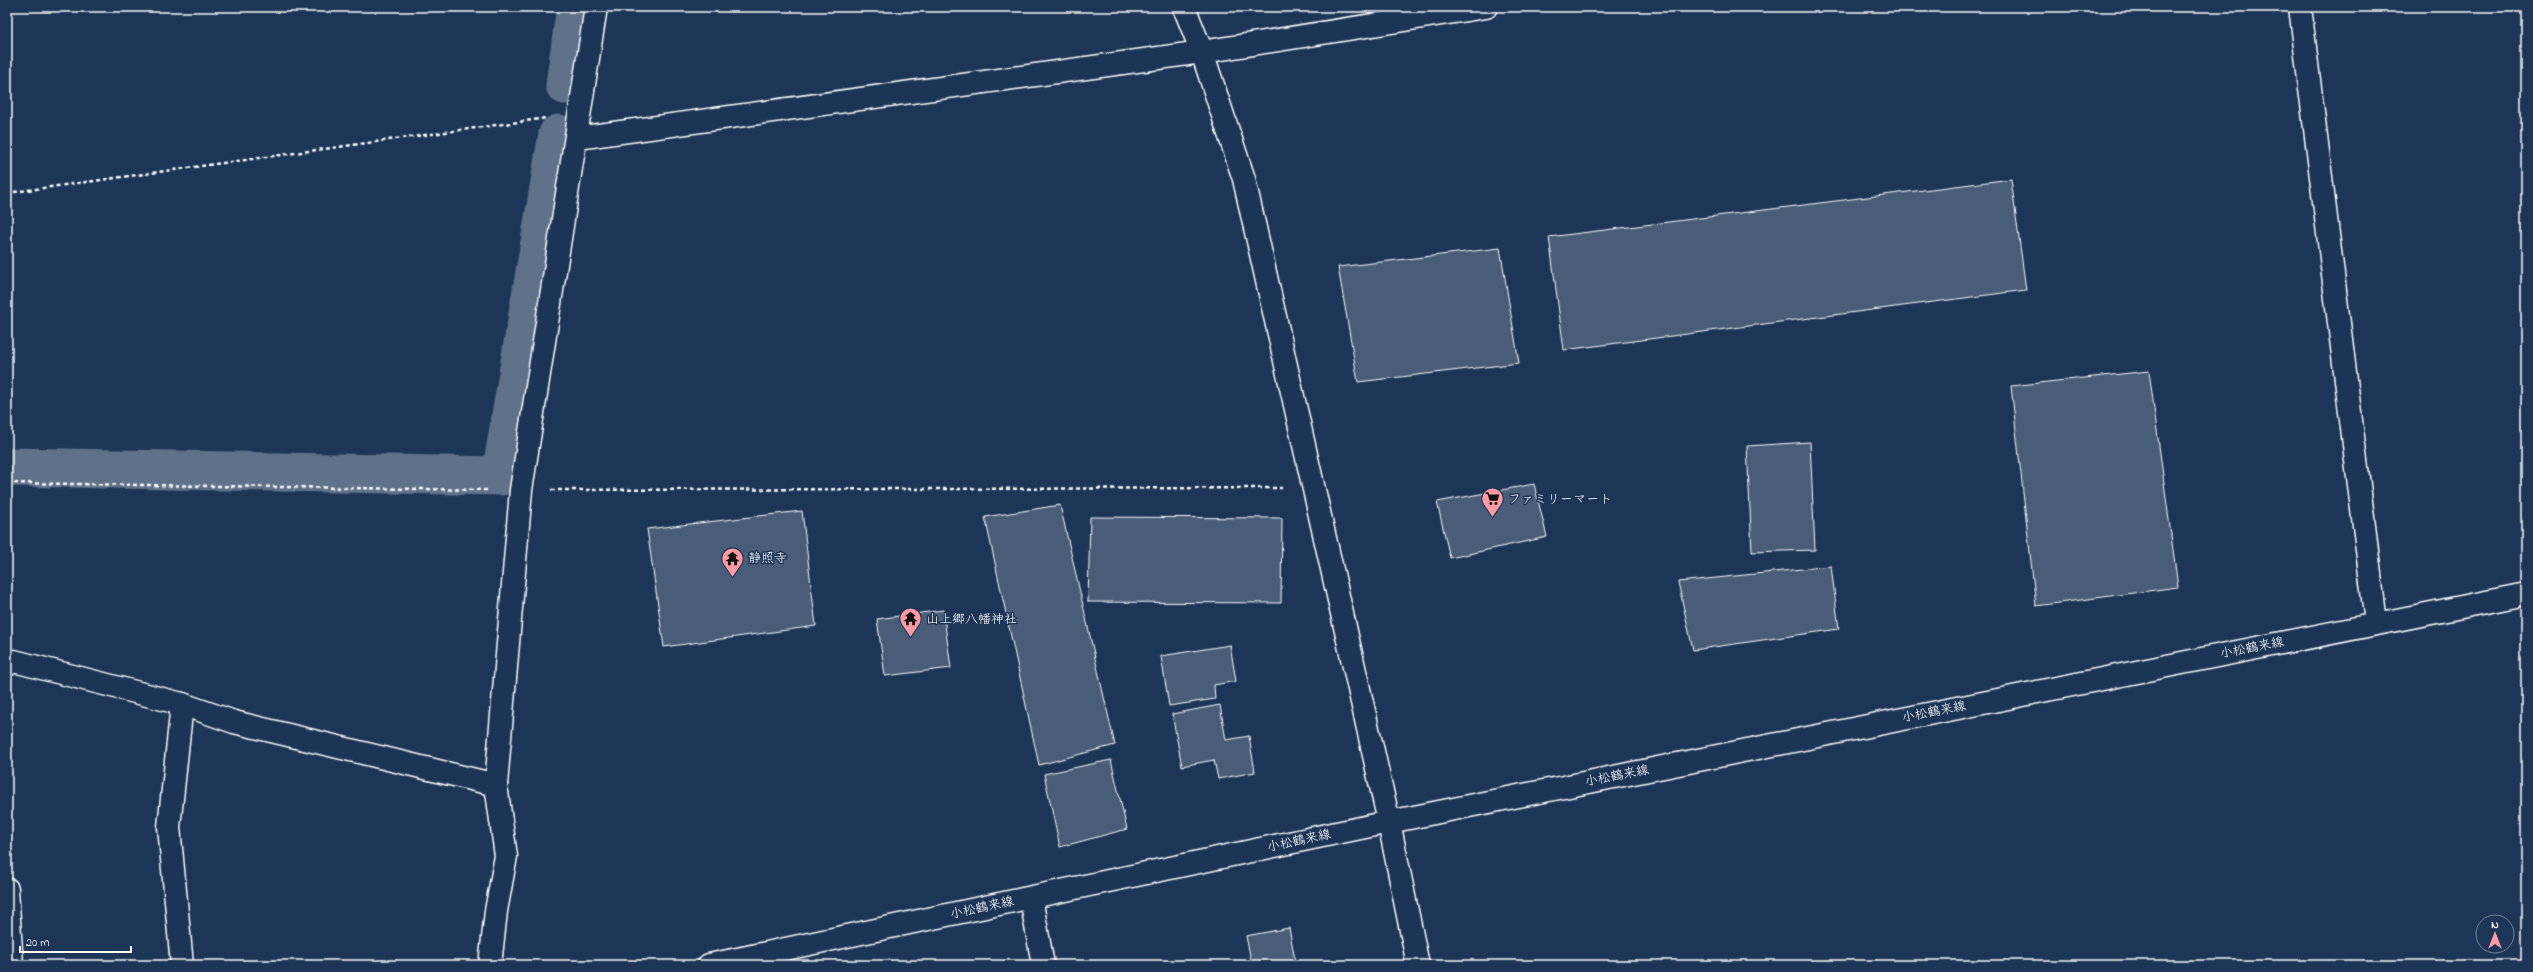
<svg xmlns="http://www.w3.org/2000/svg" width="2533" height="972" font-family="'Indie Flower','Klee One',sans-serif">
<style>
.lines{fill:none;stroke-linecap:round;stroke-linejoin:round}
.canal{stroke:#617289;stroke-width:39}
.building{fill:#4a5d79;stroke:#fff}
.street-casing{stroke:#fff;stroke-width:25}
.secondary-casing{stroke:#fff;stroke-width:25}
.primary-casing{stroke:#fff;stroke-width:25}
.path{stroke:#fff;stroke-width:2.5;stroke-dasharray:4 3;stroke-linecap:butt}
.street{stroke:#1d3557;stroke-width:22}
.secondary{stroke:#1d3557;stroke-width:22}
.primary{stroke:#1d3557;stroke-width:22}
.labels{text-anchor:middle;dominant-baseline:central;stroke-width:3;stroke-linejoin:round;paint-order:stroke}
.poi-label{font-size:13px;fill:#fff;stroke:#1d3557;text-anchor:start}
.street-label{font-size:13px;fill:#fff;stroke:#1d3557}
</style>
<rect width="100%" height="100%" fill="#1d3557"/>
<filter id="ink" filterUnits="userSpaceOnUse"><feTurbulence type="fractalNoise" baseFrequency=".025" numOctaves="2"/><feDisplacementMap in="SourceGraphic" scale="8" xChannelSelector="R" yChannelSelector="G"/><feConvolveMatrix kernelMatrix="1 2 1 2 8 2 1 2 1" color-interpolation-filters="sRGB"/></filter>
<g filter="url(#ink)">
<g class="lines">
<g class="canal">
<path d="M565 85 576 7"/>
<path d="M7 467 501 476 558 134"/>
</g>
</g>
<g class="building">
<path d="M2011 179 2026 290 1564 350 1549 237Z"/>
<path d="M1500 248 1519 363 1358 382 1338 267Z"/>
<path d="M2149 371 2178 587 2036 606 2011 386Z"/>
<path d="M1810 442 1815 550 1752 552 1747 446Z"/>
<path d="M1534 484 1547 537 1450 558 1437 502Z"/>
<path d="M1060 505 1115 745 1039 765 985 517Z"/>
<path d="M802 511 816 626 664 647 647 529Z"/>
<path d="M1090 517 1282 518 1281 603 1088 602Z"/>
<path d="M1831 566 1839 629 1693 650 1678 582Z"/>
<path d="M943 610 951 668 885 676 877 619Z"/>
<path d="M1230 645 1236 681 1214 685 1215 699 1169 706 1161 656Z"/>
<path d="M1220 705 1226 740 1249 736 1255 772 1218 779 1214 760 1182 766 1172 714Z"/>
<path d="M1111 760 1127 829 1060 847 1044 774Z"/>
<path d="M1289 928 1296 965H1252L1246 936Z"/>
</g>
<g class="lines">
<defs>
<g id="street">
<path d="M2300 7 2376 623"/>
<path d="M577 138 1202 52 1486 7"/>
<path d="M7 665 14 661 182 704 234 722 496 785"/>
<path d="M1031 898 1043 965"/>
<path d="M182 965 169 827 182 704"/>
<path d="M490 965 496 911 506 856 496 785 521 490 596 7"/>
</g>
<g id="secondary">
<path d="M1184 7 1202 52 1244 179 1389 822 1418 965"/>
<path d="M7 889 12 965"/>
</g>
<path id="primary" d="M709 965 1389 822 2526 594"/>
</defs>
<use href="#street" class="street-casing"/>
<use href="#secondary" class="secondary-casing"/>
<use href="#primary" class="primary-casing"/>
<g class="path">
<path d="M7 193 547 118"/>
<path d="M7 483 490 490"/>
<path d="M551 490 1282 488"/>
</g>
<use href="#street" class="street"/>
<use href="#secondary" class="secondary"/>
<use href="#primary" class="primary"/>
</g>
</g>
<defs>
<symbol id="supermarket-pin" viewBox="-11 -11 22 30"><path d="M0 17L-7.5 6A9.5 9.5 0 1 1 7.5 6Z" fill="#ff9aa2" stroke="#1d3557"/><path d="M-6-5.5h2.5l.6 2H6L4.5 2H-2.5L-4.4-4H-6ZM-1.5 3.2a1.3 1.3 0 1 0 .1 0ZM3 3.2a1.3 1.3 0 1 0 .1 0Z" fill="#111"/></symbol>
<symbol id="temple-pin" viewBox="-11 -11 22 30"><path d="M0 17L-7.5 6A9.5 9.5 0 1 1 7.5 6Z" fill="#ff9aa2" stroke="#1d3557"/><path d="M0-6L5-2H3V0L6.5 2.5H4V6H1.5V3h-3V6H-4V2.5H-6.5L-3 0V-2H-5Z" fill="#111"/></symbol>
</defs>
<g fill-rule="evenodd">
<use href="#supermarket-pin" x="1480" y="486" width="25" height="34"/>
<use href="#temple-pin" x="720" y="546" width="25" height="34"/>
<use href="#temple-pin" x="898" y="606" width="25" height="34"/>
</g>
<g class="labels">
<g class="poi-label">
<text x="1508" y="499">ファミリーマート</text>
<text x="748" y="558">静照寺</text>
<text x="926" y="619">山上郷八幡神社</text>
</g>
<g class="street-label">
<text transform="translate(2252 648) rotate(-11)">小松鶴来線</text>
<text transform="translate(1934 712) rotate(-11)">小松鶴来線</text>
<text transform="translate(1617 776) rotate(-11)">小松鶴来線</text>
<text transform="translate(1299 841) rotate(-12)">小松鶴来線</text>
<text transform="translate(982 908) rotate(-12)">小松鶴来線</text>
</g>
</g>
<rect width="2533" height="972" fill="none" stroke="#1d3557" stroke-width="24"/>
<rect x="12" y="12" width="2509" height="948" fill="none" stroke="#fff" stroke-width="1.5" filter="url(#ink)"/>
<g transform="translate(2495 934)"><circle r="19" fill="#1d3557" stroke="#77869a"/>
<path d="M0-3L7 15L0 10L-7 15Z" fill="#ff9aa2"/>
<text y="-6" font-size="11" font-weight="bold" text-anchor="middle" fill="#ffffff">N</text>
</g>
<path d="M20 946v6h111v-6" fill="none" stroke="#ffffff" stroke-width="2"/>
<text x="26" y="946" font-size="12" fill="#ffffff" stroke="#1d3557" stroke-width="3" paint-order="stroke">20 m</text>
</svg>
